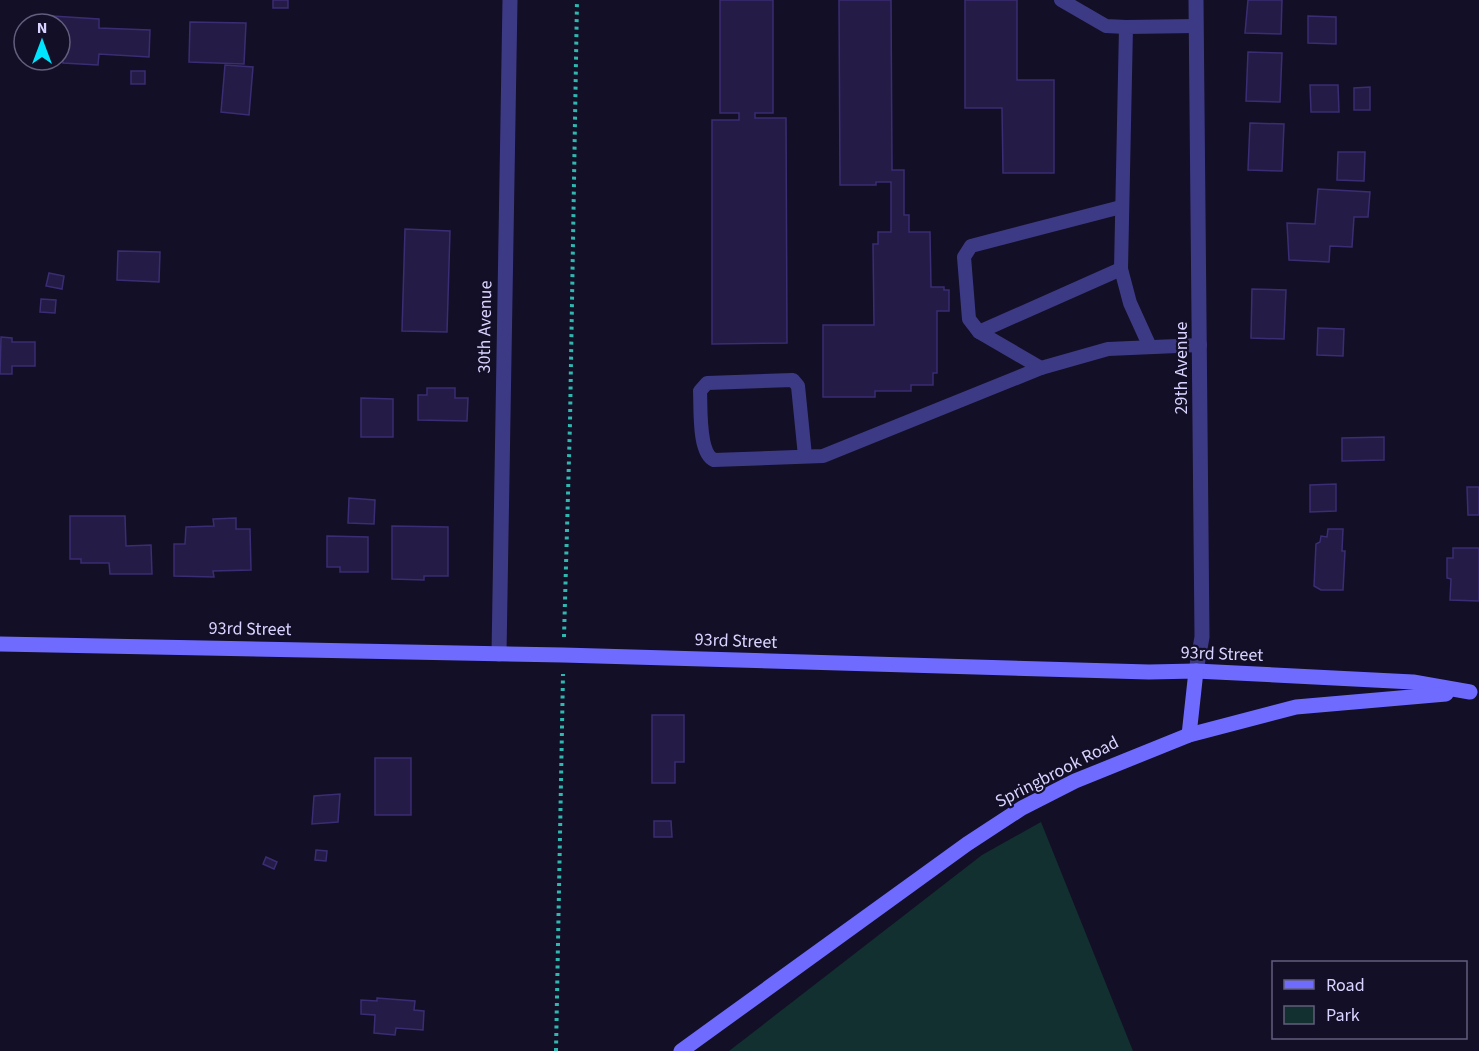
<svg xmlns="http://www.w3.org/2000/svg" width="1479" height="1051" font-family="'Source Sans 3',sans-serif">
<style>
.green{fill:#12302f}
.building{fill:#241b47;stroke:#3b2d73;stroke-width:1.5}
.lines{fill:none;stroke-linecap:round;stroke-linejoin:round}
.path{stroke:#2fb8b0;stroke-width:4;stroke-dasharray:3 4.5;stroke-linecap:butt}
.lane{stroke:#3d3a85;stroke-width:14}
.street{stroke:#3d3a85;stroke-width:15}
.secondary{stroke:#6f6bff;stroke-width:15}
.labels{text-anchor:middle;dominant-baseline:central;stroke-width:4.5;stroke-linejoin:round;paint-order:stroke}
.street-label{font-size:18px;fill:#d9d4ff;stroke:#130f26}
</style>
<rect width="100%" height="100%" fill="#130f26"/>
<path class="green" d="M1041 822 1133 1051H729L982 855Z"/>
<g class="building">
<rect x="273" y="0" width="15" height="8"/>
<path d="M720 0H773V113H755V118H786L787 343 712 344V120H739V113H720Z"/>
<path d="M839 0H891L892 170H904V215H909V232H930L931 287H944V290H949V311H937V373H933V385H911V391H875V397H823V325H874L873 244H878V232H891V182H876V185H840Z"/>
<path d="M965 0H1017V80H1054V173H1003L1002 108H965Z"/>
<path d="M1248 0H1282L1281 34 1245 33Z"/>
<path d="M52 16 99 19V28L150 30 149 57 99 54 98 65 63 63V56H60V24H52Z"/>
<path d="M1308 16 1336 17V44L1308 43Z"/>
<path d="M190 22 246 23 244 64 189 62Z"/>
<path d="M1248 52 1282 53 1280 102 1246 101Z"/>
<path d="M225 65 253 67 249 115 221 112Z"/>
<rect x="131" y="71" width="14" height="13"/>
<path d="M1310 85H1338L1339 112H1311Z"/>
<path d="M1370 87V110H1354V88Z"/>
<path d="M1250 123 1284 124 1282 171 1248 170Z"/>
<path d="M1338 152H1365L1364 181 1337 180Z"/>
<path d="M1318 189 1370 192 1368 217H1354L1352 247 1330 246 1329 262 1289 260 1287 223 1315 224Z"/>
<path d="M405 229 450 231 447 332 402 331Z"/>
<path d="M118 251 160 252 159 282 117 280Z"/>
<path d="M49 273 64 276 62 289 46 286Z"/>
<path d="M1252 289 1286 290 1284 339 1251 338Z"/>
<path d="M41 299 56 300 55 313 40 312Z"/>
<path d="M1318 328 1344 329 1343 356 1317 355Z"/>
<path d="M1 337 12 338V342H35V366H12V374H0Z"/>
<path d="M427 388H455V398H468L467 421 418 420V395H427Z"/>
<path d="M361 398 393 399V437H361Z"/>
<path d="M1384 437V460L1342 461V438Z"/>
<path d="M1336 484V511L1310 512V485Z"/>
<path d="M1467 487H1479V515H1468Z"/>
<path d="M349 498 375 500 374 524 348 523Z"/>
<path d="M70 516H125L126 546 151 545 152 574H110L109 563H81V559H70Z"/>
<path d="M236 518V529H250L251 570 213 571 214 577 174 576V544H185L186 527 214 526 213 519Z"/>
<path d="M392 526 448 527V576H424V580L392 579Z"/>
<path d="M1328 529H1343L1342 551H1345L1343 590H1321L1314 586 1316 544 1320 542 1321 536 1327 537Z"/>
<path d="M327 536 368 537V572H340V567H327Z"/>
<path d="M1453 548H1479V601L1450 600 1451 579 1447 578V558H1453Z"/>
<path d="M652 715H684V762H675V783H652Z"/>
<rect x="375" y="758" width="36" height="57"/>
<path d="M340 794 338 822 312 824 314 796Z"/>
<path d="M654 821H671L672 837H654Z"/>
<path d="M316 850 327 851 326 861 315 860Z"/>
<path d="M266 857 277 862 274 869 263 864Z"/>
<path d="M377 998 415 1001 414 1010 424 1011 423 1030 396 1028 395 1035 374 1033 375 1015 361 1014V1000L377 1001Z"/>
</g>
<g class="lines">
<g class="path">
<path d="M564 637 570 423 577 0"/>
<path d="M556 1051 563 674"/>
</g>
<g class="lane">
<path d="M1061 0 1106 26 1126 27"/>
<path d="M979 332 1121 269"/>
<path d="M1150 347 1130 303 1121 269 1126 27 1196 26"/>
<path d="M1041 368 979 332 969 319 964 257 971 246 1121 207"/>
<path d="M805 456 798 386 793 380 707 383 700 391C701 408 698 453 714 460L823 456 1041 368 1108 349 1200 345"/>
</g>
<g class="street">
<path d="M1196 0 1202 637 1196 671"/>
<path d="M499 654 510 0"/>
</g>
<g class="secondary">
<path d="M0 644 563 655 1149 672 1196 671 1413 682 1470 692"/>
<path d="M1189 735 1196 671"/>
<path d="M681 1051 967 844 1022 808 1075 781 1189 735 1296 707 1446 694"/>
</g>
</g>
<g class="labels">
<g class="street-label">
<text transform="translate(485 327) rotate(-89)">30th Avenue</text>
<text transform="translate(1181 368) rotate(-90)">29th Avenue</text>
<text transform="translate(250 629) rotate(1)">93rd Street</text>
<text transform="translate(736 641) rotate(2)">93rd Street</text>
<text transform="translate(1222 654) rotate(2)">93rd Street</text>
<text transform="translate(1057 772) rotate(-27)">Springbrook Road</text>
</g>
</g>
<rect x="1272" y="961" width="195" height="78" fill="#130f26" stroke="#625e7d" stroke-width="1.5"/>
<rect x="1284" y="980" width="30" height="9" fill="#6f6bff" stroke="#625e7d" stroke-width="1.5"/>
<text x="1326" y="991" font-size="18" fill="#d9d4ff">Road</text>
<rect x="1284" y="1006" width="30" height="18" fill="#12302f" stroke="#625e7d" stroke-width="1.5"/>
<text x="1326" y="1021" font-size="18" fill="#d9d4ff">Park</text>
<g transform="translate(42 42)"><circle r="28" fill="#130f26" stroke="#625e7d" stroke-width="1.5"/>
<path d="M0-4.5L10 22L0 15L-10 22Z" fill="#00e5ff"/>
<text y="-9" font-size="16" font-weight="bold" text-anchor="middle" fill="#d9d4ff">N</text>
</g>
</svg>
